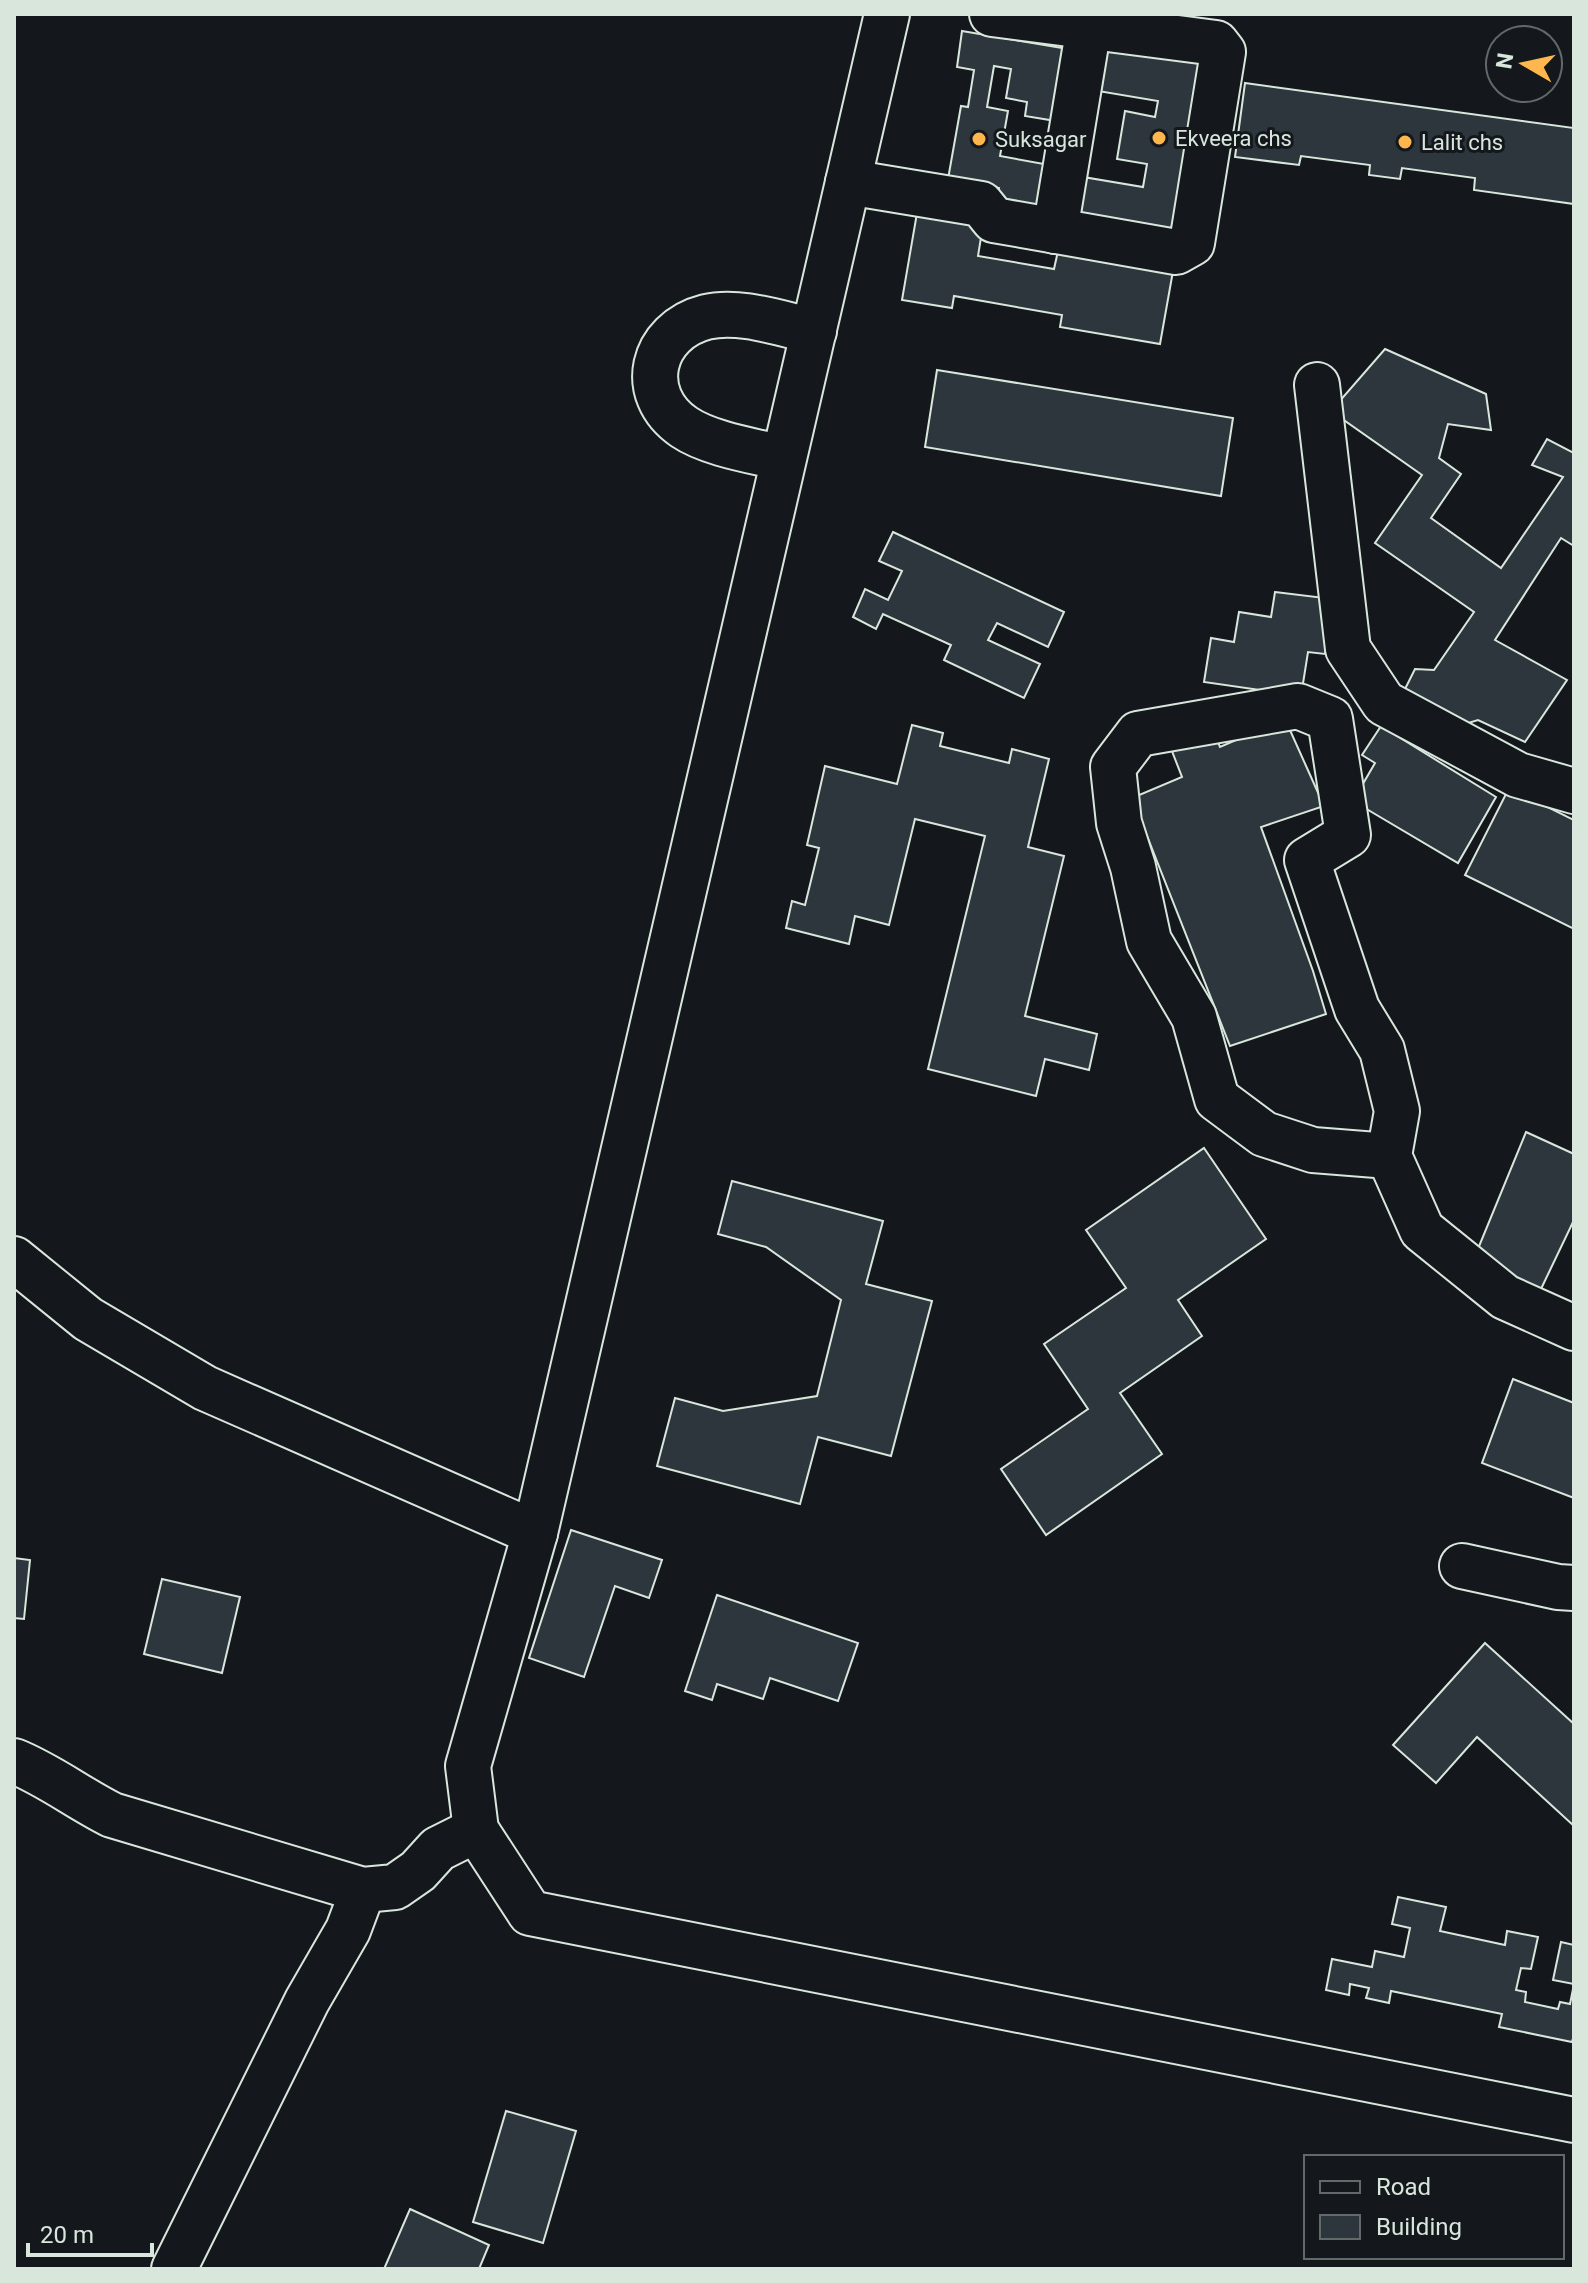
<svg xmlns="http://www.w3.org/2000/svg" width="1588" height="2283" font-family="Roboto,sans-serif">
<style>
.building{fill:#2c363c;stroke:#d8e6dc;stroke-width:2}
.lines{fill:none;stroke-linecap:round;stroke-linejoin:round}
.minor-casing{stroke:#d8e6dc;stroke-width:48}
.minor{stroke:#14181c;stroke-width:44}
.poi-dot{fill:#ffb74d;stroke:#14181c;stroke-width:3}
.labels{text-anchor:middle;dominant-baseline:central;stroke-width:6;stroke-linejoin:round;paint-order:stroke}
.poi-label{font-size:22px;fill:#d8e6dc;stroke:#14181c;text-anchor:start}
</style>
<rect width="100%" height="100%" fill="#14181c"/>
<g class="building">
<path d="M962 31 1074 50 1062 122 1025 116 1027 102 1006 98 1011 69 994 66 987 107 1008 111 1000 156 1055 166 1046 217 995 209 999 188 948 179 961 106 968 107 974 70 957 67Z"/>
<path d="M1107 36 1212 54 1181 240 1076 222 1083 177 1143 187 1147 164 1117 159 1125 111 1155 117 1158 101 1098 91Z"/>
<path d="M1245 83 1574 128V204L1474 190 1475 178 1402 168 1400 179 1369 175 1370 165 1301 156 1299 165 1235 157Z"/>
<path d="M917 213 983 225 978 256 1054 269 1058 251 1173 271 1160 344 1060 327 1062 315 954 296 952 308 902 300Z"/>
<path d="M1385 349 1486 394 1491 430 1448 424 1439 458 1461 474 1431 518 1501 568 1563 477 1532 465 1547 439 1574 453V546L1561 538 1495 640 1567 680 1525 742 1478 720 1465 724 1403 693 1415 669 1434 670 1474 612 1375 543 1422 475 1331 411Z"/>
<path d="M937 370 1233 418 1221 496 925 447Z"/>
<path d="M893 532 1064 612 1048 647 997 623 988 640 1040 664 1024 698 944 660 951 645 883 614 876 629 853 617 865 589 888 600 902 571 879 561Z"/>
<path d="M1275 592 1333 599 1325 654 1308 652 1301 696 1204 682 1211 638 1234 642 1239 612 1271 617Z"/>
<path d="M1285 719 1324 806 1261 827 1313 971 1326 1014 1230 1046 1132 798 1182 777 1170 746 1212 728 1220 747Z"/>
<path d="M912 725 943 733 940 746 1009 763 1012 749 1049 759 1028 847 1064 856 1025 1016 1097 1034 1089 1070 1045 1059 1036 1096 928 1069 985 836 915 819 889 925 855 916 849 944 786 928 792 901 805 905 819 848 807 845 825 766 897 784Z"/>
<path d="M1381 726 1496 797 1458 863 1353 801 1375 763 1362 755Z"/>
<path d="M1509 788 1574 820V929L1465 875Z"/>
<path d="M1526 1132 1574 1154V1220L1540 1291 1475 1256Z"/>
<path d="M1204 1148 1266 1239 1178 1300 1202 1336 1120 1393 1162 1454 1046 1535 1001 1469 1088 1409 1044 1344 1126 1288 1086 1230Z"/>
<path d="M732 1181 883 1221 866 1284 932 1301 891 1456 818 1437 800 1504 657 1466 675 1398 723 1411 817 1396 841 1300 766 1247 718 1234Z"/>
<path d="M1513 1379 1574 1403V1498L1482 1463Z"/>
<path d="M571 1530 662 1560 649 1598 615 1586 584 1677 529 1658Z"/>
<path d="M14 1558 30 1560 24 1619 14 1618Z"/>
<path d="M162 1579 240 1597 222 1673 144 1654Z"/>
<path d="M717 1595 858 1643 838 1701 770 1678 763 1699 717 1684 712 1700 685 1691Z"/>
<path d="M1485 1643 1574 1724V1826L1477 1737 1436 1783 1393 1745Z"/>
<path d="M1398 1897 1446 1907 1440 1931 1505 1945 1507 1931 1538 1937 1531 1969 1521 1968 1516 1990 1526 1992 1525 2002 1558 2009 1560 2002 1570 2004 1574 1984 1553 1980 1561 1942 1574 1945V2035L1572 2042 1499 2027 1502 2014 1391 1991 1389 2003 1366 1998 1369 1988 1350 1984 1349 1995 1326 1990 1332 1959 1372 1967 1375 1951 1404 1957 1410 1928 1392 1924Z"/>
<path d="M506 2111 576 2131 543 2243 473 2222Z"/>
<path d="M410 2209 489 2245 479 2269H384Z"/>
</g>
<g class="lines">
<defs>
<g id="minor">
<path d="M887 14 535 1533 468 1766 476 1830 530 1913 1574 2120"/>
<path d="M848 182 981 204 994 220 1176 252 1192 243 1223 52 1216 43 992 14"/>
<path d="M1055 231 1091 14"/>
<path d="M1317 385 1348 649 1384 703 1518 775 1574 791"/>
<path d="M783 458C754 451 709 444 684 427 636 394 651 331 706 317 740 309 781 324 814 331"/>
<path d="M1389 1156 1397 1111 1382 1050 1357 1009 1307 860 1348 835 1330 719 1298 706 1138 734 1113 767 1119 823 1133 867 1149 941 1194 1017 1217 1099 1264 1134 1313 1150 1389 1156 1422 1230 1505 1297 1574 1328"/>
<path d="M14 1259 88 1319 205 1388 535 1533"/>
<path d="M1462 1566 1558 1587 1574 1588"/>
<path d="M14 1761C49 1775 78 1798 112 1815L363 1890 395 1887 418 1871 438 1849 476 1830"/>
<path d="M174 2269 307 2001 348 1930 363 1890"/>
</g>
</defs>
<use href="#minor" class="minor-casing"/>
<use href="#minor" class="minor"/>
</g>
<g class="poi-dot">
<circle cx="1159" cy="138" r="8"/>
<circle cx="979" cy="139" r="8"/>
<circle cx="1405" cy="142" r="8"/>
</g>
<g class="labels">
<g class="poi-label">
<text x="1175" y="138">Ekveera chs</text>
<text x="995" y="139">Suksagar</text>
<text x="1421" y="142">Lalit chs</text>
</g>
</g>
<rect width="1588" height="2283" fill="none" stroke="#d8e6dc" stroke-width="32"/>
<rect x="1304" y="2155" width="260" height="104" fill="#14181c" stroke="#626a69" stroke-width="2"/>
<rect x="1320" y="2181" width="40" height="12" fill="#14181c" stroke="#626a69" stroke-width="2"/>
<text x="1376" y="2195" font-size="24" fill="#d8e6dc">Road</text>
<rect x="1320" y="2215" width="40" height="24" fill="#2c363c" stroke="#626a69" stroke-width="2"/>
<text x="1376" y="2235" font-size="24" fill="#d8e6dc">Building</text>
<g transform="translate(1524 64) rotate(279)"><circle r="38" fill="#14181c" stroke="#626a69" stroke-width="2"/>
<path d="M0-6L14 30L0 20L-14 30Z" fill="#ffb74d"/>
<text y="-12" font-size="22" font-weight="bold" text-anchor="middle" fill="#d8e6dc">N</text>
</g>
<path d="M28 2243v12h124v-12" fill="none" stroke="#d8e6dc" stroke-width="4"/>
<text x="40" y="2243" font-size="24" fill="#d8e6dc" stroke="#14181c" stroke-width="6" paint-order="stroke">20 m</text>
</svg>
